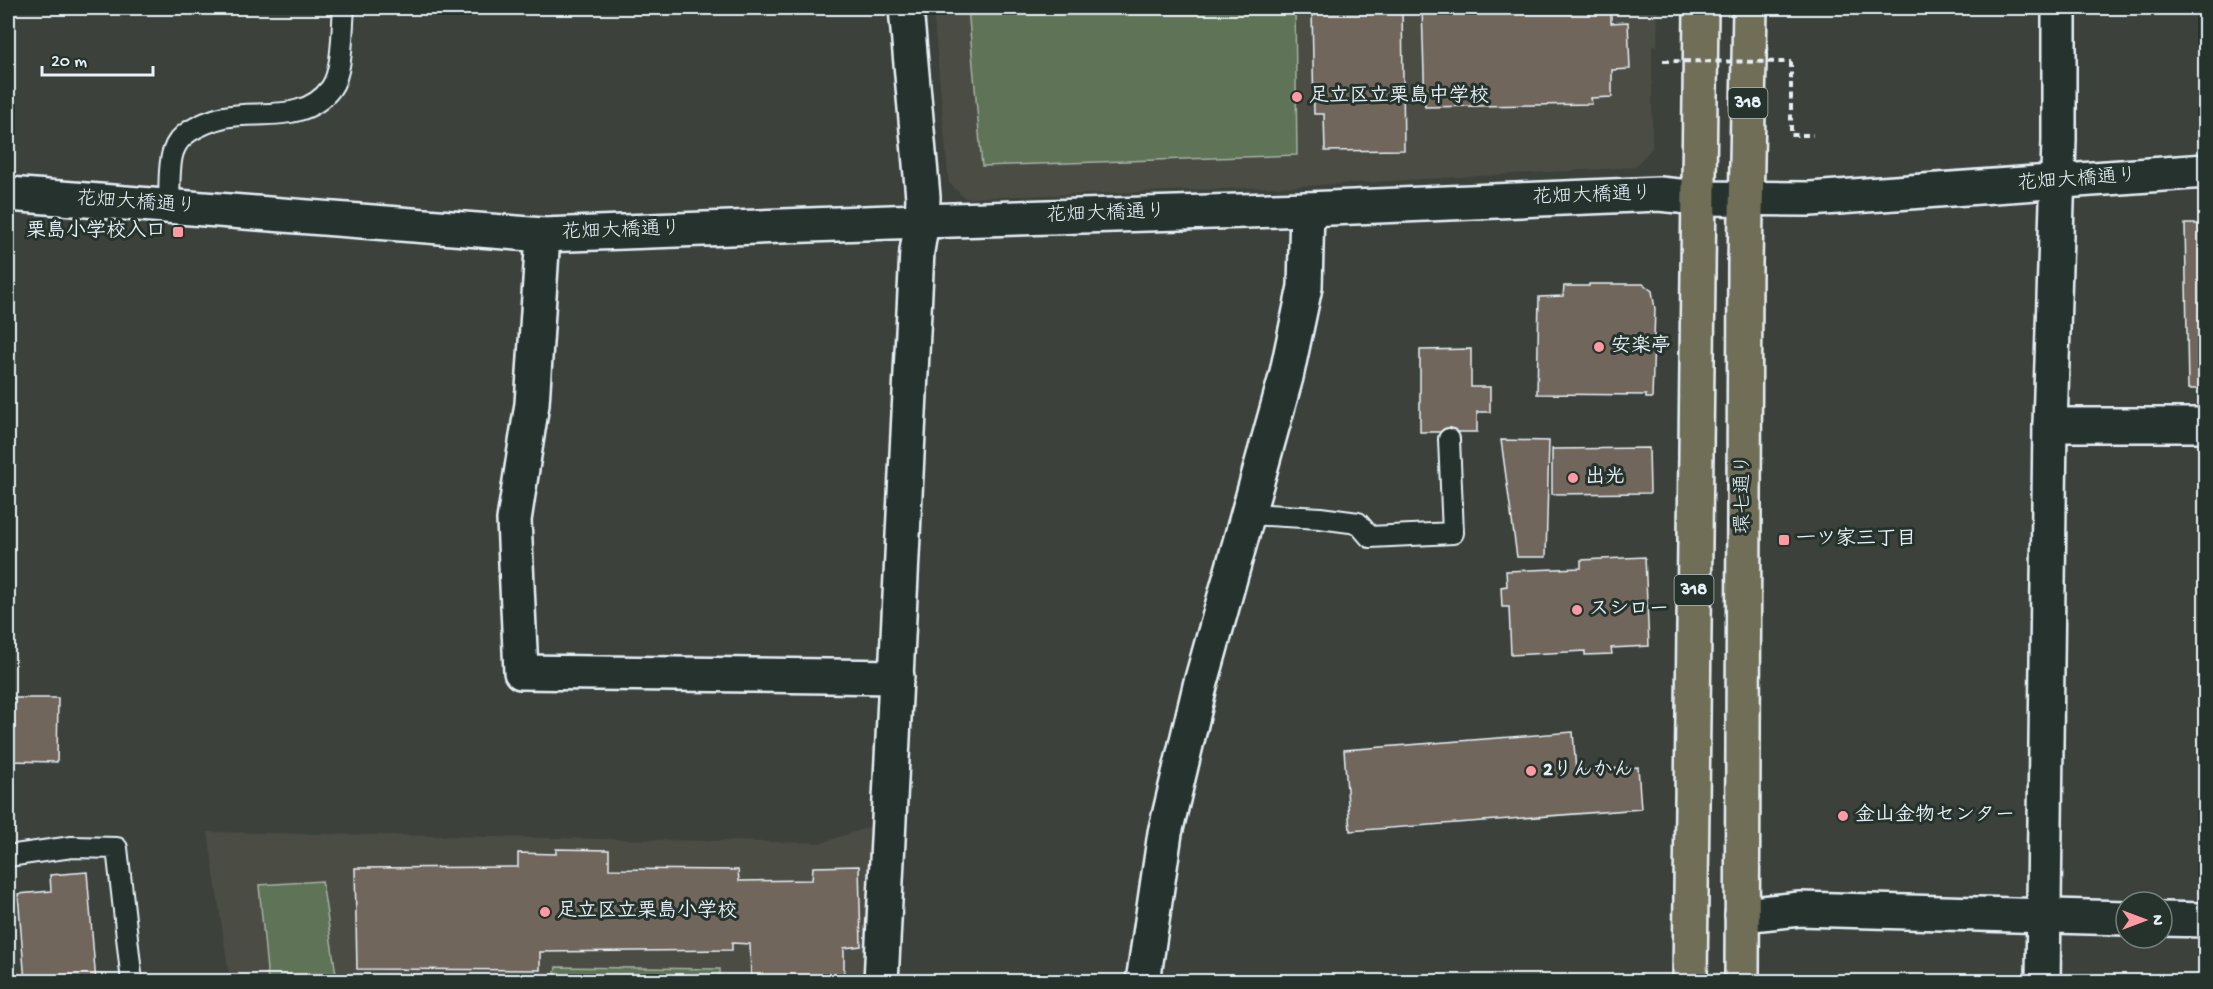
<svg xmlns="http://www.w3.org/2000/svg" width="2213" height="989" font-family="'Gochi Hand','Klee One',sans-serif">
<style>
.built{fill:#4c4d45}
.green{fill:#5f7356;stroke:#a4b2a7;stroke-width:1.5}
.building{fill:#71665b;stroke:#e8f1f8;stroke-width:1.5}
.lines{fill:none;stroke-linecap:round;stroke-linejoin:round}
.service-casing{stroke:#e8f1f8;stroke-width:24}
.minor-casing{stroke:#e8f1f8;stroke-width:38}
.tertiary-casing{stroke:#e8f1f8;stroke-width:38}
.primary-casing{stroke:#e8f1f8;stroke-width:38}
.path{stroke:#e8f1f8;stroke-width:4;stroke-dasharray:6 4.5;stroke-linecap:butt}
.service{stroke:#26332d;stroke-width:20}
.minor{stroke:#26332d;stroke-width:33}
.tertiary{stroke:#26332d;stroke-width:33}
.primary{stroke:#716e59;stroke-width:33}
.path-bridge{stroke:#e8f1f8;stroke-width:4;stroke-dasharray:6 4.5;stroke-linecap:butt}
.poi-dot{fill:#ff9aa2;stroke:#26332d;stroke-width:2}
.labels{text-anchor:middle;dominant-baseline:central;stroke-width:6;stroke-linejoin:round;paint-order:stroke}
.shield{fill:#26332d;stroke:#aeb8bb;stroke-width:1.5}
.shield-label{font-size:18px;font-weight:bold;fill:#e8f1f8}
.poi-label{font-size:20px;font-weight:bold;fill:#e8f1f8;stroke:#26332d;text-anchor:start}
.street-label{font-size:20px;fill:#e8f1f8;stroke:#26332d}
</style>
<rect width="100%" height="100%" fill="#3c423b"/>
<filter id="ink" filterUnits="userSpaceOnUse"><feTurbulence type="fractalNoise" baseFrequency=".0167" numOctaves="2"/><feDisplacementMap in="SourceGraphic" scale="12" xChannelSelector="R" yChannelSelector="G"/><feConvolveMatrix kernelMatrix="1 2 1 2 8 2 1 2 1" color-interpolation-filters="sRGB"/></filter>
<g filter="url(#ink)">
<g class="built">
<path d="M933 8H1658L1657 46H1652V148L1634 167 1301 186 965 198 949 183Z"/>
<path d="M875 825 867 981H230L208 832 822 843Z"/>
</g>
<g class="green">
<path d="M968 8H1295L1297 155 982 166Z"/>
<path d="M322 881 337 981H268L259 885Z"/>
<path d="M556 967 720 969V981H554Z"/>
</g>
<g class="building">
<path d="M1312 8H1402L1404 150 1325 151 1324 114H1314Z"/>
<path d="M1422 8H1611V23L1628 22 1630 69 1612 70V97L1591 98 1592 104 1425 107Z"/>
<path d="M2185 224H2206V389H2188Z"/>
<path d="M1589 284H1643L1652 291 1655 309 1652 398H1646V395L1537 394 1539 297 1563 296 1564 286H1589Z"/>
<path d="M1471 349V387H1490V412H1477V432H1420V350Z"/>
<path d="M1501 440 1549 441 1546 557H1517Z"/>
<path d="M1649 448 1650 493 1552 494V449Z"/>
<path d="M1645 557 1649 646 1611 648 1612 654 1585 655V651L1511 655 1509 607H1502L1501 587 1507 586 1506 571 1581 568V560Z"/>
<path d="M8 698H58L57 762 8 761Z"/>
<path d="M1573 732 1576 771 1638 767 1641 809 1350 831 1344 750Z"/>
<path d="M556 849 609 850V869L738 870 739 881 812 880 813 867 859 866 861 946 844 948V982H751L750 944 732 943V950L540 952V970L357 969 355 868 518 867V853L556 854Z"/>
<path d="M87 872 96 982H25L18 894 51 891 50 875Z"/>
</g>
<g class="lines">
<defs>
<g id="service">
<path d="M169 206C170 190 168 167 173 152 176 142 182 136 190 131 200 125 212 120 224 117 259 110 305 124 331 88 343 72 342 28 344 8"/>
<path d="M1248 514 1320 518 1358 523 1370 537 1453 533 1449 439"/>
<path d="M8 856 72 847 117 848 132 982"/>
</g>
<g id="minor">
<path d="M543 235 532 404 514 520 521 672 897 677"/>
<path d="M2050 425H2206"/>
<path d="M1742 915 1800 909 2126 918"/>
<path d="M2162 919 2206 920"/>
<path d="M881 982 917 251 922 221"/>
<path d="M1143 982 1165 833 1200 686 1286 377 1305 287 1307 209"/>
<path d="M2043 982 2050 425 2059 140V8"/>
</g>
<g id="tertiary">
<path d="M906 8 923 197 922 221"/>
<path d="M8 194 543 235 891 222 1307 209 1659 194 1699 198 1810 199 2206 171"/>
</g>
<g id="primary">
<path d="M1690 982 1701 8"/>
<path d="M1742 982 1745 264 1750 8"/>
</g>
</defs>
<use href="#service" class="service-casing"/>
<use href="#minor" class="minor-casing"/>
<use href="#tertiary" class="tertiary-casing"/>
<use href="#primary" class="primary-casing"/>
<path class="path" d="M1791 62V135H1813"/>
<use href="#service" class="service"/>
<use href="#minor" class="minor"/>
<use href="#tertiary" class="tertiary"/>
<use href="#primary" class="primary"/>
<path class="path-bridge" d="M1663 61 1791 62"/>
</g>
</g>
<g class="poi-dot">
<circle cx="1297" cy="97" r="6"/>
<rect x="172" y="226" width="12" height="12" rx="3"/>
<circle cx="1599" cy="347" r="6"/>
<circle cx="1573" cy="478" r="6"/>
<rect x="1778" y="534" width="12" height="12" rx="3"/>
<circle cx="1577" cy="610" r="6"/>
<circle cx="1531" cy="771" r="6"/>
<circle cx="1843" cy="816" r="6"/>
<circle cx="545" cy="912" r="6"/>
</g>
<g class="labels">
<g class="shield">
<rect x="1728.5" y="88" width="39" height="30" rx="4.5"/>
<rect x="1674.5" y="575" width="39" height="30" rx="4.5"/>
</g>
<g class="shield-label">
<text x="1748" y="103">318</text>
<text x="1694" y="590">318</text>
</g>
<g class="poi-label">
<text x="1309" y="97">足立区立栗島中学校</text>
<text x="166" y="232" text-anchor="end">栗島小学校入口</text>
<text x="1611" y="347">安楽亭</text>
<text x="1585" y="478">出光</text>
<text x="1796" y="540">一ツ家三丁目</text>
<text x="1589" y="610">スシロー</text>
<text x="1543" y="771">2りんかん</text>
<text x="1855" y="816">金山金物センター</text>
<text x="557" y="912">足立区立栗島小学校</text>
</g>
<g class="street-label">
<text transform="translate(2077 181) rotate(-4)">花畑大橋通り</text>
<text transform="translate(1592 197) rotate(-2)">花畑大橋通り</text>
<text transform="translate(136 204) rotate(4)">花畑大橋通り</text>
<text transform="translate(1106 215) rotate(-2)">花畑大橋通り</text>
<text transform="translate(621 232) rotate(-2)">花畑大橋通り</text>
<text transform="translate(1744 494) rotate(-90)">環七通り</text>
</g>
</g>
<rect width="2213" height="989" fill="none" stroke="#26332d" stroke-width="30"/>
<rect x="15" y="15" width="2183" height="959" fill="none" stroke="#e8f1f8" stroke-width="2" filter="url(#ink)"/>
<g transform="translate(2144 920) rotate(90)"><circle r="28" fill="#26332d" stroke="#747f7e" stroke-width="1.5"/>
<path d="M0-4.5L10 22L0 15L-10 22Z" fill="#ff9aa2"/>
<text y="-9" font-size="16" font-weight="bold" text-anchor="middle" fill="#e8f1f8">N</text>
</g>
<path d="M42 66v9h111v-9" fill="none" stroke="#e8f1f8" stroke-width="3"/>
<text x="51" y="66" font-size="18" fill="#e8f1f8" stroke="#26332d" stroke-width="4.5" paint-order="stroke">20 m</text>
</svg>
